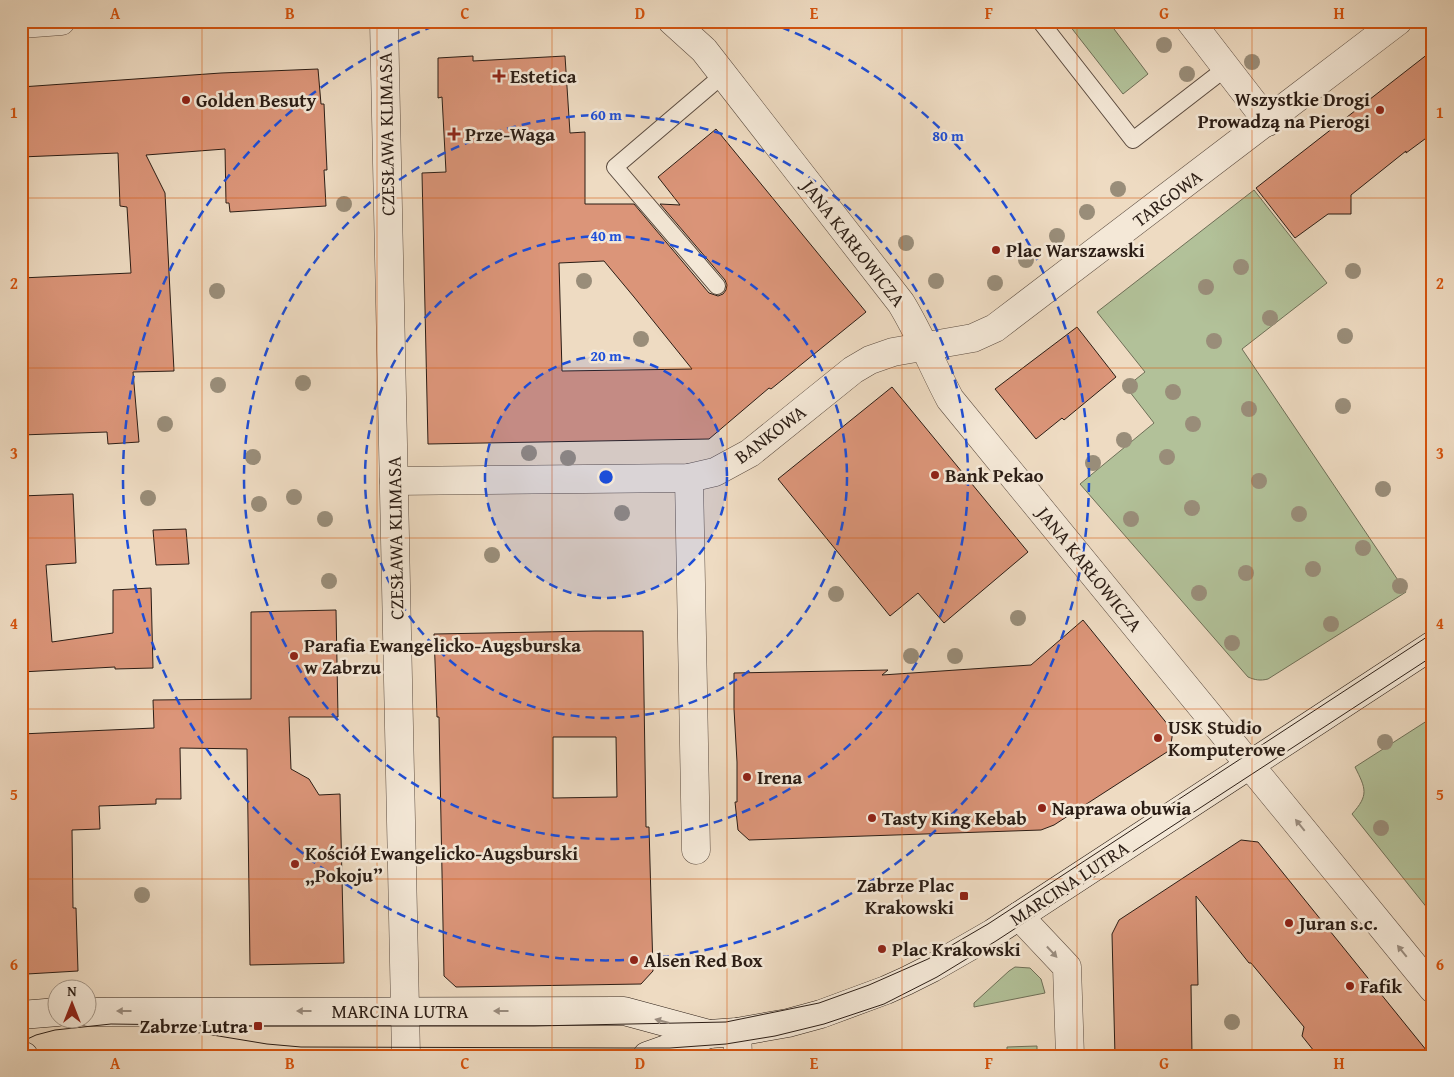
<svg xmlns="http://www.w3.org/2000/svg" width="1454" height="1077" font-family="'Gentium Book Plus',serif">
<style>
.green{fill:#b2c199;stroke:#6e6f57}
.building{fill:#db9579;stroke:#2b1d15;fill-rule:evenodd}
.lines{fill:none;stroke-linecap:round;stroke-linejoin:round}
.lane-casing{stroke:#5c4c40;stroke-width:18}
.street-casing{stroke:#5c4c40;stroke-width:29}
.secondary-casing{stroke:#2b1d15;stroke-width:29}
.lane{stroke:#f4e8d7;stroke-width:16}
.street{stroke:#f4e8d7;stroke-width:28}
.secondary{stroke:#f4e8d7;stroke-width:28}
.tram{stroke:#2b1d15;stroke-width:1}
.tree{fill:#998d79}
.oneway{fill:#9a8d80}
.grid{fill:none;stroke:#d5530d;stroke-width:1;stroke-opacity:0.55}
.ring{fill:none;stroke:#1d4ed8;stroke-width:2.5;stroke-dasharray:9 6}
.poi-dot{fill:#8f2418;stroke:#f4e8d7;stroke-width:2}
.labels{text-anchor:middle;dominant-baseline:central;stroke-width:5;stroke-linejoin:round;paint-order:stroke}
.poi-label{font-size:19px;font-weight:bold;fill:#2b1d15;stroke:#f4e8d7;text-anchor:start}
.street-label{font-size:19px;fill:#2b1d15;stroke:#f4e8d7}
.centre{fill:#1d4ed8;stroke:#f4e8d7;stroke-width:2.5}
.ring-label{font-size:15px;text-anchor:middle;font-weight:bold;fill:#1d4ed8;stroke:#f4e8d7;stroke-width:5;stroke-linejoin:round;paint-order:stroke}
.neatline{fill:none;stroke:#d5530d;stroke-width:2}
.grid-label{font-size:16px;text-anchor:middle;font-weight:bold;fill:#d5530d}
</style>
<rect width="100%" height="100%" fill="#eedbc2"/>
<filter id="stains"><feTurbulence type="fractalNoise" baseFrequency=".004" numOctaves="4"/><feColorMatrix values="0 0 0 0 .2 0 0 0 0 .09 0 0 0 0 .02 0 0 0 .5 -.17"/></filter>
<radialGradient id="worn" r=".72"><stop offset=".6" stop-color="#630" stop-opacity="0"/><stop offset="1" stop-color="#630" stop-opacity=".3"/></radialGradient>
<g class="green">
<path d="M1066 21H1108L1148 74 1123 94Z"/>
<path d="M1254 190 1327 283 1242 349 1406 592 1268 679C1260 681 1255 680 1248 677L1080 484 1154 423 1126 387 1145 372 1097 312Z"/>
<path d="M1433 717V914H1432L1352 814C1369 795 1366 789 1355 767Z"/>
<path d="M1015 967 1030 968 1041 979 1045 993 974 1007V1003L1009 971Z"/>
<path d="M1037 1046V1056H1007V1047Z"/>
</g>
<g class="building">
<path d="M1433 50V133L1406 153V151L1351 195V214H1328L1295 238 1256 188Z"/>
<path d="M473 56V61L565 56 570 133 585 132V204H634L709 293 718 296 723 294 726 290 727 285 725 280 660 204 680 205 658 177 716 129 866 312 771 389 769 388 709 439 428 444 422 173 446 172 442 97 438 98V58ZM604 261 634 297 692 369 562 371 559 263Z"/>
<path d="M318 69 321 104H324L327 170H324L326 206 230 212 229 203H226L225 149 146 155 165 193 174 371 133 372 139 442 108 444 107 432 21 435V278L131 273 127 207 120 206 118 153 21 157V87L221 73Z"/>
<path d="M1077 327 1116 377 1064 420 1062 418 1036 439 995 389Z"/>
<path d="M892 387 1028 552 944 623 918 593 890 616 778 479Z"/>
<path d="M73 494 76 563 46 565 52 642 113 633V590L151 588 153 668 115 669V667L21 672V496Z"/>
<path d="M186 529 189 564 156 565 153 530Z"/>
<path d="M336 610 338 717H289L291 769 309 779 319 795 340 794 344 963 250 965 247 749 180 748 181 799H156V804L99 806 100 829 72 830 73 908H76L78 971 27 974 26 972H21V734L154 728 153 700 251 699V612Z"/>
<path d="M1083 620 1173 731 1170 750 1054 825 1041 830 749 840 738 830 735 802H737V762L734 709V673L888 670 882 675 1031 665Z"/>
<path d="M595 631H643L646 827H649L653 971 641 984 456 987 444 976 439 717H437L434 634ZM553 737H616L617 797 553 798Z"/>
<path d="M1241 840 1258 842 1431 1056H1318L1302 1036 1304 1027 1251 963H1249L1196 896 1198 985H1191L1192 1056H1115L1112 934 1119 920Z"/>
</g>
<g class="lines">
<defs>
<g id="lane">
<path d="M1040 21 1133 140 1226 68"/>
<path d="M717 286 615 167 723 75"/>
</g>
<g id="street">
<path d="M384 21 406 1056"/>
<path d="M672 21 704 50 901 303C920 334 933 367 950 399L1433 989"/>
<path d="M1190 21 1268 122"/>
<path d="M21 24 61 21"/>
<path d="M689 478 696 850"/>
<path d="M394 481 689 478 715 472 750 453 853 370 870 360 893 352 973 338 995 328 1398 21"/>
<path d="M1019 916 1067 967 1070 1056"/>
<path d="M737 1032 738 1056"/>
</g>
<g id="secondary">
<path d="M88 1012 624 1011 709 1034"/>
<path d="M21 1015 58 1012"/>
<path d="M21 1055 24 1056"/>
<path d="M647 1056 709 1034 737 1032 788 1023 821 1014 886 990 906 981 932 968 993 933 1433 645"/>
</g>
</defs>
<use href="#lane" class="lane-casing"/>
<use href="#street" class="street-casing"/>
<use href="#secondary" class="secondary-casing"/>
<use href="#lane" class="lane"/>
<use href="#street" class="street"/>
<use href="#secondary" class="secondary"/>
<g class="tram">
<path d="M188 1031 267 1044 301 1047 625 1048H670L726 1044 775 1036 824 1024 884 1004 937 977 996 941 1433 656"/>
<path d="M21 1042 36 1035 55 1030 111 1024 258 1026H534L726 1022 819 1003 869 985 928 959 988 924 1433 633"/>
</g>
</g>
<g class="tree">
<circle cx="1164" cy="45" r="8"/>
<circle cx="1252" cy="62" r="8"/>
<circle cx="1187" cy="74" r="8"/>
<circle cx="1118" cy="189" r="8"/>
<circle cx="344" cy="204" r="8"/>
<circle cx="1087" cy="212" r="8"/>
<circle cx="1057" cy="236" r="8"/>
<circle cx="906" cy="243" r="8"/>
<circle cx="1026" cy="260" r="8"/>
<circle cx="1241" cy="267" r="8"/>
<circle cx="1353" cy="271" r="8"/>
<circle cx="584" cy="281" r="8"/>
<circle cx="936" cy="281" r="8"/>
<circle cx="995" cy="283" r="8"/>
<circle cx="1206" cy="287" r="8"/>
<circle cx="217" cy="291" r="8"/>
<circle cx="1270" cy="318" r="8"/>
<circle cx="1345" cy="336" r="8"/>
<circle cx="641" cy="339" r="8"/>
<circle cx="1214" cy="341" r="8"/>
<circle cx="303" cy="383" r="8"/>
<circle cx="218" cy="385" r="8"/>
<circle cx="1130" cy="386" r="8"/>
<circle cx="1173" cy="392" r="8"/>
<circle cx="1343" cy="406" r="8"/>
<circle cx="1249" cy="409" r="8"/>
<circle cx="165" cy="424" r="8"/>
<circle cx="1193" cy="424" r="8"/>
<circle cx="1124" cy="440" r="8"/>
<circle cx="529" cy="453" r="8"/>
<circle cx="253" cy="457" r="8"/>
<circle cx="1167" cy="457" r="8"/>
<circle cx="568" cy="458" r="8"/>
<circle cx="1093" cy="463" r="8"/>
<circle cx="1259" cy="481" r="8"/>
<circle cx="1383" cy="489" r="8"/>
<circle cx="294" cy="497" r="8"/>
<circle cx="148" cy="498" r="8"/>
<circle cx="259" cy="504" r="8"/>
<circle cx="1192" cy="508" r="8"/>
<circle cx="622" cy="513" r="8"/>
<circle cx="1299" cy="514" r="8"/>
<circle cx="325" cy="519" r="8"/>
<circle cx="1131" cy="519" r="8"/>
<circle cx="1363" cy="548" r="8"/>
<circle cx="492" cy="555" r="8"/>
<circle cx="1313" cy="569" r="8"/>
<circle cx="1246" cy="573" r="8"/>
<circle cx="329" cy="581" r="8"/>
<circle cx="1400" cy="586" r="8"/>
<circle cx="1199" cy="593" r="8"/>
<circle cx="836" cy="594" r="8"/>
<circle cx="1018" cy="618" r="8"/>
<circle cx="1331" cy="624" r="8"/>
<circle cx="1232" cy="643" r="8"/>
<circle cx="911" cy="656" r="8"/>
<circle cx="955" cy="656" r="8"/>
<circle cx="1385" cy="742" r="8"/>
<circle cx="1381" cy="828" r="8"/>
<circle cx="142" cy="895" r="8"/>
<circle cx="1232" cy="1022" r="8"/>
</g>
<defs><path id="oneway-solid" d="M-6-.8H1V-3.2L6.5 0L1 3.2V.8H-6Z" transform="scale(1.25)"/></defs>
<g class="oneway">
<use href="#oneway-solid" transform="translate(1300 825) rotate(-129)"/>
<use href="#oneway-solid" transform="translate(1402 951) rotate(-129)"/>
<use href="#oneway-solid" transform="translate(1052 952) rotate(47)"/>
<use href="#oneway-solid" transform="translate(124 1011) rotate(180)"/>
<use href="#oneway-solid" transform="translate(304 1011) rotate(180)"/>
<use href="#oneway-solid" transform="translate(501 1011) rotate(180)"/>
<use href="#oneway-solid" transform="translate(662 1021) rotate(-165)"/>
</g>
<path class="grid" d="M202 21V1056M377 21V1056M552 21V1056M727 21V1056M902 21V1056M1077 21V1056M1252 21V1056M21 198H1433M21 368H1433M21 538H1433M21 709H1433M21 879H1433"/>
<circle cx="606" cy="477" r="121" fill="#1d4ed8" fill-opacity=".12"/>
<g class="ring">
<circle cx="606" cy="477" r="121"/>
<circle cx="606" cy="477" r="241"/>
<circle cx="606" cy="477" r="362"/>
<path d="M767 22A483 483 0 1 1 445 22"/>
</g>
<g class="poi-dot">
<path d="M496.5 68.5h5v5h5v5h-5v5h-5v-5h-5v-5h5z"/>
<circle cx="186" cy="100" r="5"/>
<circle cx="1380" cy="110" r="5"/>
<path d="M451.5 126.5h5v5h5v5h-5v5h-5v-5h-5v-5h5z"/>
<circle cx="996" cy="250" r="5"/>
<circle cx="935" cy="475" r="5"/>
<circle cx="294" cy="656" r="5"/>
<circle cx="1158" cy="738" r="5"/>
<circle cx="747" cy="777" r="5"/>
<circle cx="1042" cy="808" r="5"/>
<circle cx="872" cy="818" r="5"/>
<circle cx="295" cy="864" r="5"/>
<rect x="959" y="891" width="10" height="10" rx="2.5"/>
<circle cx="1289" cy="923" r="5"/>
<circle cx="882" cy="949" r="5"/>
<circle cx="634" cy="960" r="5"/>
<circle cx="1350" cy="986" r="5"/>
<rect x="253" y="1021" width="10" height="10" rx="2.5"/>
</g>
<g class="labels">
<g class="poi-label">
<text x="510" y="76">Estetica</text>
<text x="1370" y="99" text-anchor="end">Wszystkie Drogi<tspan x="1370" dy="22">Prowadzą na Pierogi</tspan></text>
<text x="196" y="100">Golden Besuty</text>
<text x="465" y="134">Prze-Waga</text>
<text x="1006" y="250">Plac Warszawski</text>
<text x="945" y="475">Bank Pekao</text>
<text x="304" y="645">Parafia Ewangelicko-Augsburska<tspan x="304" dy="22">w Zabrzu</tspan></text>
<text x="1168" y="727">USK Studio<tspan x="1168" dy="22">Komputerowe</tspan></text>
<text x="757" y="777">Irena</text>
<text x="1052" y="808">Naprawa obuwia</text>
<text x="882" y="818">Tasty King Kebab</text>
<text x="305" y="853">Kościół Ewangelicko-Augsburski<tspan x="305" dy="22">„Pokoju”</tspan></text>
<text x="954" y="885" text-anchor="end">Zabrze Plac<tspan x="954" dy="22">Krakowski</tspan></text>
<text x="1299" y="923">Juran s.c.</text>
<text x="892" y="949">Plac Krakowski</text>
<text x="644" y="960">Alsen Red Box</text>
<text x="1360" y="986">Fafik</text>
<text x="248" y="1026" text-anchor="end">Zabrze Lutra</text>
</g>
<g class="street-label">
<text transform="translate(386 134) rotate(-91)">CZESŁAWA KLIMASA</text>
<text transform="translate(1167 198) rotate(-37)">TARGOWA</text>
<text transform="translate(854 243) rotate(52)">JANA KARŁOWICZA</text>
<text transform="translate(770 434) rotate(-37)">BANKOWA</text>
<text transform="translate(395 538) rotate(-91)">CZESŁAWA KLIMASA</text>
<text transform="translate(1090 569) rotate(51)">JANA KARŁOWICZA</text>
<text transform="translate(1069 883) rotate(-33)">MARCINA LUTRA</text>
<text x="400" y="1011">MARCINA LUTRA</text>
</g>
</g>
<circle cx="606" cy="477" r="8" class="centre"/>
<g class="ring-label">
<text x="606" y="120">60 m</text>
<text x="948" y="141">80 m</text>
<text x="606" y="241">40 m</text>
<text x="606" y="361">20 m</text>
</g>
<rect width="1454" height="1077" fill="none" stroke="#eedbc2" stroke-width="55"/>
<g transform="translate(72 1004)"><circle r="24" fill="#f4e8d7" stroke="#a49789"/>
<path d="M0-4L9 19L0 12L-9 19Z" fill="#8f2418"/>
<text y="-8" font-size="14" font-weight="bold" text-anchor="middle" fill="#2b1d15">N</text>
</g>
<rect x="28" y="28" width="1398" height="1022" class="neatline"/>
<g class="grid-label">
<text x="115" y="19">A</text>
<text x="290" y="19">B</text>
<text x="465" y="19">C</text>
<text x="640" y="19">D</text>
<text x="814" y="19">E</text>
<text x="989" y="19">F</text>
<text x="1164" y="19">G</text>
<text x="1339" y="19">H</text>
<text x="14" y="118">1</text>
<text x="1440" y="118">1</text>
<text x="14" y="289">2</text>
<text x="1440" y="289">2</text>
<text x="14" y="459">3</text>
<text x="1440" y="459">3</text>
<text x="14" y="629">4</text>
<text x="1440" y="629">4</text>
<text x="14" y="800">5</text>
<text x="1440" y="800">5</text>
<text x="14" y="970">6</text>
<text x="1440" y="970">6</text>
<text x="115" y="1069">A</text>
<text x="290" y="1069">B</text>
<text x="465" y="1069">C</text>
<text x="640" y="1069">D</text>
<text x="814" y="1069">E</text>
<text x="989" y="1069">F</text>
<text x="1164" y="1069">G</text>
<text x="1339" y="1069">H</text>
</g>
<rect width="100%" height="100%" filter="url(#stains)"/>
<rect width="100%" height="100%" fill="url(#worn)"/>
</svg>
